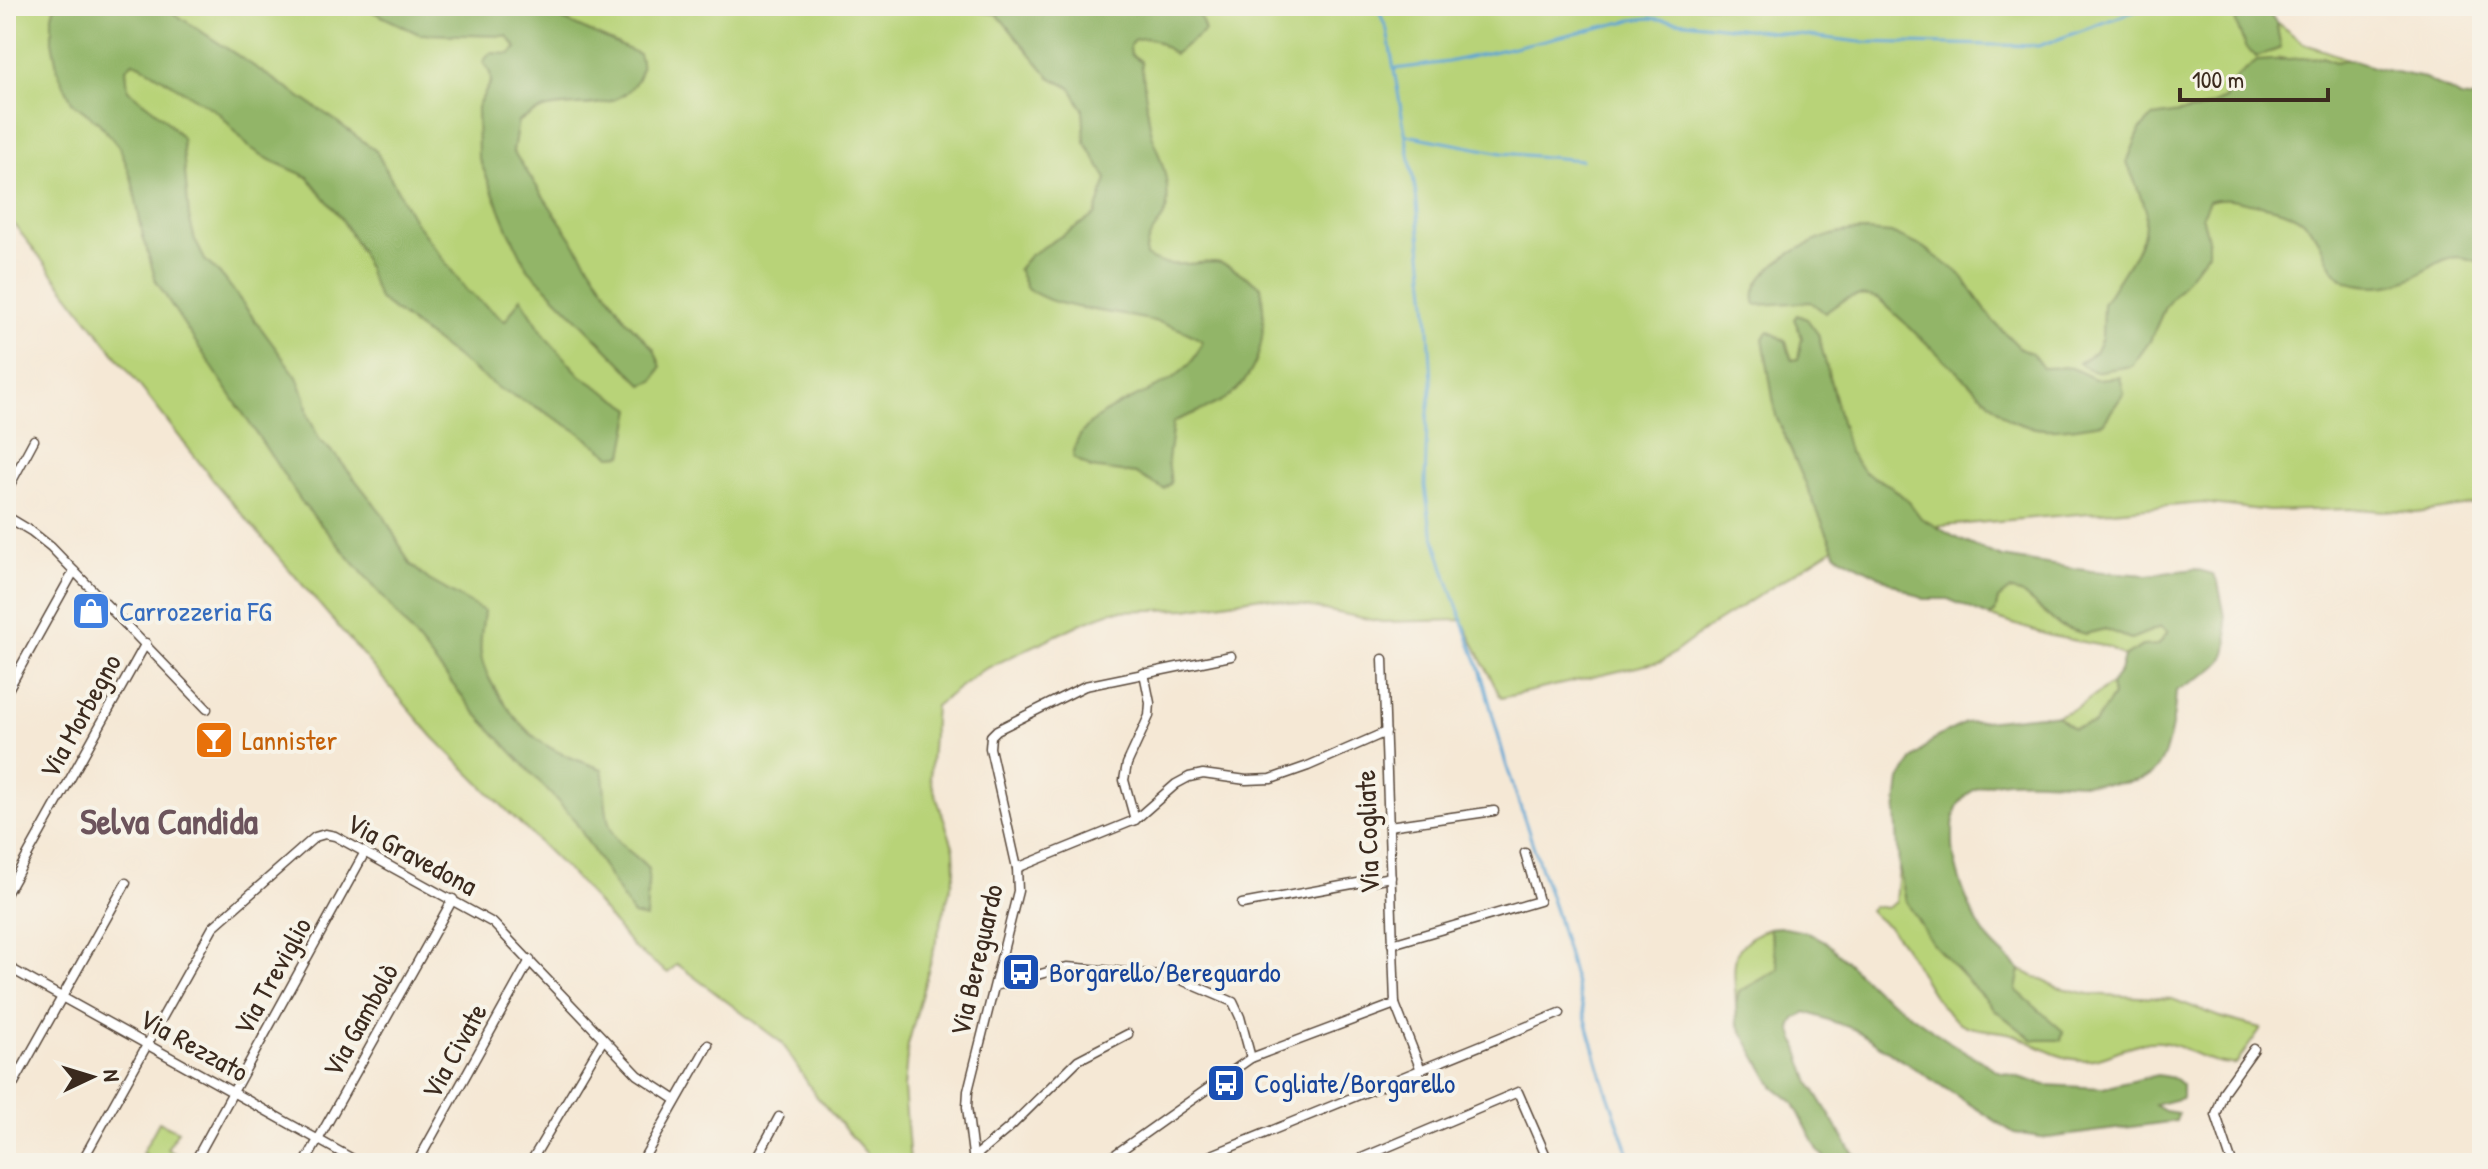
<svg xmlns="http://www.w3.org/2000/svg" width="2488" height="1169" font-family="'Patrick Hand',sans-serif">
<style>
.green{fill:#b8d378;stroke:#7a7e4b;stroke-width:2}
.forest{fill:#92b568;stroke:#667043;stroke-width:2}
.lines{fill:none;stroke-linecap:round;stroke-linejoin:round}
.stream{stroke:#5ca4d3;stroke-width:3}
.street-casing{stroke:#574639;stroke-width:11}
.street{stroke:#fff;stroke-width:8}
.labels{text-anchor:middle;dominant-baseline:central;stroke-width:8;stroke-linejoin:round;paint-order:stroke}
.shop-label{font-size:28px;fill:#366cbe;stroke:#f7f3e8;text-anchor:start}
.street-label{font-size:28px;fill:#3b2a1e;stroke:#f7f3e8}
.food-label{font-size:28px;fill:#c56008;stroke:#f7f3e8;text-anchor:start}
.transit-label{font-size:28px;fill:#164399;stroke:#f7f3e8;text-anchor:start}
.district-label{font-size:36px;font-weight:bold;fill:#6c545c;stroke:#f7f3e8}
</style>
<rect width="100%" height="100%" fill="#f7f3e8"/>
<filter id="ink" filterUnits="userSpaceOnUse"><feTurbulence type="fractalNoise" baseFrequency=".0125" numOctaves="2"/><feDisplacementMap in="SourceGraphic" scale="16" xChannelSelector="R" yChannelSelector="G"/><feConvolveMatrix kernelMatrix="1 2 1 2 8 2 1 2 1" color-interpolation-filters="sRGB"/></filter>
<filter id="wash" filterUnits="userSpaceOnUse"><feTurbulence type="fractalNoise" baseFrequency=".006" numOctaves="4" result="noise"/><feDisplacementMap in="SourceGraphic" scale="32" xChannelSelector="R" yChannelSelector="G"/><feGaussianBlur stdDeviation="1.8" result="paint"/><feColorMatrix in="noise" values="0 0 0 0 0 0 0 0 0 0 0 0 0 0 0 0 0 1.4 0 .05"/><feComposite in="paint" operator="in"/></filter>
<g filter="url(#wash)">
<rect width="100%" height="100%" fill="#f5e8d5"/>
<g class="green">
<path d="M6 6H2234L2280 48 2276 22 2305 44 2348 59 2335 62 2322 57 2299 61 2280 58 2482 250V503L2417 513 2354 509 2269 511 2203 503 1897 530 1867 527 1709 627 1663 661 1501 698 1462 620 1382 622 1261 597 1187 609 1113 611 1082 623 981 671 935 706 930 778 954 849 955 871 908 1045 904 1088 910 1163H875L816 1096 782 1043 677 964 668 973 634 948 582 885 433 737 217 485 6 214Z"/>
<path d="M2009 590 2021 593 2060 626 2085 634 2105 629 2131 639 2161 626 2169 632 2158 646H2143L2124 657 2109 647 2051 636 1988 616 1995 613 1998 599Z"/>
<path d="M2111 684 2113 696 2095 724 2073 729 2057 716 2078 707Z"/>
<path d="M1899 868 1906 901 1994 1009 2015 990 2020 970 2057 987 2089 994 2172 999 2223 1018 2261 1028 2236 1064C2209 1066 2188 1046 2161 1042 2131 1039 2110 1060 2084 1060 2059 1060 2037 1045 2015 1035 1997 1028 1972 1033 1956 1020 1926 997 1917 957 1892 931 1885 923 1876 919 1869 910L1873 906 1887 908 1896 902Z"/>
<path d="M1769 928 1779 969 1740 992 1736 1004C1734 964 1727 945 1769 928Z"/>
<path d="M159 1122 178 1131 167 1149 181 1157 178 1163H161L142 1153Z"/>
</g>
<g class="forest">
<path d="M55 6H163L332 118 376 151 413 219 467 291 505 321 521 298 547 339 581 376 632 409 623 455 611 456 577 431 538 408 499 389 379 299 361 252 341 218 308 177 270 160 249 147 219 113 141 65 133 62 126 68 128 90 163 117 182 138 189 217 195 240 205 260 224 278 297 377 305 397 308 415 319 439 337 457 384 516 410 564 429 580 484 611C483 625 479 641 481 655 485 681 518 726 540 741 559 755 581 761 602 769 607 791 602 826 620 843 630 853 640 859 649 869L646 918 633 915 573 818 474 711 383 597 303 504 181 320 156 281 143 236 132 180 120 148 99 123 72 102 58 72 52 41V15Z"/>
<path d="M361 6H533L639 54C643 65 642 73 635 83 613 115 574 99 541 110 533 113 526 118 518 121L513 151 626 320 654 349 661 367 654 381 643 385 527 268 508 229 478 156 477 107 491 82 490 73 483 62 490 53 510 54 517 48 507 36 419 34Z"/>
<path d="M942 6H1197L1205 31 1174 54C1159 43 1153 34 1133 40L1130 47 1131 54 1141 61C1145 85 1146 111 1152 134 1160 161 1170 177 1167 206 1165 224 1144 233 1146 256 1167 270 1191 262 1215 262 1229 263 1248 279 1261 286 1267 328 1264 373 1225 399 1209 409 1190 414 1173 422L1168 460 1171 483 1164 489 1136 474 1091 468 1073 457C1074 452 1075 444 1078 439 1102 394 1188 395 1202 341 1161 313 1103 316 1056 302 1046 300 1037 294 1027 289L1018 269 1029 256 1095 215 1107 179 1085 142 1083 109 1071 88 1050 77 997 14Z"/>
<path d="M2230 6H2264L2276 22 2281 48 2257 57 2245 47Z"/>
<path d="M2322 57 2335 62 2348 59 2376 68 2425 78 2461 97 2482 100V263C2443 248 2440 266 2409 279 2391 287 2368 288 2349 282 2327 274 2326 245 2311 229 2295 211 2273 207 2250 203 2236 200 2223 196 2209 201L2202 215 2208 239V252L2165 307 2150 341 2132 366 2094 372 2079 363 2096 351 2102 338 2103 304 2135 253 2144 233 2146 210 2127 162 2140 130 2153 117 2199 110 2225 99 2236 78 2257 61Z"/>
<path d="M1867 231 1891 233 1923 247 1960 274 1994 322 2020 348 2032 353 2043 368 2070 367 2095 379 2120 377 2124 393 2103 423C2066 428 2042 436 2008 419L1878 298C1853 291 1844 299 1825 313L1811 302 1756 305C1744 271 1813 238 1841 233 1850 231 1859 231 1867 231Z"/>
<path d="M1797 315 1807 319 1818 334 1849 452 1864 472 1891 486 1909 502 1921 518 1960 540 2002 557 2091 571 2148 575 2195 569 2213 574 2218 582C2221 600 2234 644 2224 658 2214 673 2191 682 2176 691 2175 711 2169 765 2149 776 2104 800 1992 757 1960 802 1952 813 1953 830 1953 843 1953 870 1972 919 1989 940 1998 951 2010 960 2020 970L2016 990 2063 1031 2061 1040H2033L1994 1009 1932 943 1906 901 1899 868 1896 813 1900 780 1913 759 1937 737 1965 723 2040 715 2057 716 2073 728 2094 724 2113 696 2111 684 2120 672 2124 657 2143 646 2158 645 2168 632 2161 627 2131 639 2105 629 2085 634 2060 626 2021 593 2009 590 1998 599 1995 613 1988 616 1948 599H1923L1836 554 1776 416 1763 338 1769 331 1786 342 1792 360 1798 359 1802 337 1794 319Z"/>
<path d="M1780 927 1810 933 1825 941 1876 990 1951 1043 1998 1071 2045 1085 2103 1088 2157 1075 2174 1078 2182 1085V1098L2155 1105 2165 1111 2178 1113 2176 1121 2048 1138 2014 1133 1854 1029 1806 1012 1795 1019 1791 1028 1810 1083 1854 1155 1870 1163H1830L1819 1152 1793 1102 1773 1086 1746 1039 1737 1022 1736 1004 1739 992 1779 969 1769 928Z"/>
</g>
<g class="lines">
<g class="stream">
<path d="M1377 6 1387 30 1416 194 1428 313 1432 382 1427 421 1425 486 1430 523 1447 578 1481 672 1506 764 1557 917 1603 1080 1632 1163"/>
<path d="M1395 69 1448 62 1632 20 1650 18 1861 42 2039 46 2149 6"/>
<path d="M1407 135 1502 153 1581 160"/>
</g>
</g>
</g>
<g filter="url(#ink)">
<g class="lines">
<defs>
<g id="street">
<path d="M6 492 34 440"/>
<path d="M6 516 31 531 51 547 207 709"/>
<path d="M1383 659 1395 1004 1421 1070"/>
<path d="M6 693 74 571"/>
<path d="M1135 820 1124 780 1127 764 1149 716 1150 703 1144 673"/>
<path d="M1389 826 1494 811"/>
<path d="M1017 868 1135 820 1176 784 1189 777 1203 774 1246 780 1271 779 1308 766 1386 732"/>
<path d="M6 894 146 643"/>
<path d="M1242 904 1391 877"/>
<path d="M1392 944 1539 901 1525 853"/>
<path d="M6 966 360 1163"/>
<path d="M995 986 1067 967 1172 976 1233 1002 1240 1017 1251 1058"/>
<path d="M6 1097 126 883"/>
<path d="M973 1158 1009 1128 1078 1060 1128 1034"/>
<path d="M1197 1161 1560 1013"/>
<path d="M81 1163 213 927 315 837 325 834 335 836 493 923 638 1075 676 1100"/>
<path d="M194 1163 365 852"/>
<path d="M305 1163 453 899"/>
<path d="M417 1163 530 960"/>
<path d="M530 1163 603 1040"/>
<path d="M641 1163 708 1045"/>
<path d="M754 1163 779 1117"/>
<path d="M974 1163 967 1107 968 1091 1018 891 1017 868 990 748 991 736 997 730 1085 686 1231 656"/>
<path d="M1103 1163 1251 1058 1395 1004"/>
<path d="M1350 1163 1518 1092 1549 1163"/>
<path d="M2232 1163 2216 1115 2224 1091 2254 1049"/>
</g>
</defs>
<use href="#street" class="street-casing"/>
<use href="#street" class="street"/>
</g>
</g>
<defs>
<symbol id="shop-square" viewBox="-11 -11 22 22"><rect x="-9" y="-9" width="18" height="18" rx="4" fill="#3f7fe0" stroke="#f7f3e8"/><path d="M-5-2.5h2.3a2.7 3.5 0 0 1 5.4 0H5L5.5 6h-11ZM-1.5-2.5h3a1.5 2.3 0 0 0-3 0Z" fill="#fff"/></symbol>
<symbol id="bar-square" viewBox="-11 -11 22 22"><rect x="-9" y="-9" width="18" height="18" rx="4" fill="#e8710a" stroke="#f7f3e8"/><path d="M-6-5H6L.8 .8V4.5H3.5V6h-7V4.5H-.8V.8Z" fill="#fff"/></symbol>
<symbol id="bus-square" viewBox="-11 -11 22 22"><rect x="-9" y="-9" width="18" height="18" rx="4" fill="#1a4fb4" stroke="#f7f3e8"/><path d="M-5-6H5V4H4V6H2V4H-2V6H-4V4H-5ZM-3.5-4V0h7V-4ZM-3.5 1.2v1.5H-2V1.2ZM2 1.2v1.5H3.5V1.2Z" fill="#fff"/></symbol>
</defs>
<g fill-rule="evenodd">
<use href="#shop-square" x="69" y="589" width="44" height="44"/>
<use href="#bar-square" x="192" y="718" width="44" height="44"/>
<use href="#bus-square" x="999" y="950" width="44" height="44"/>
<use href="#bus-square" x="1204" y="1061" width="44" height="44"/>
</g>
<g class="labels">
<g class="shop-label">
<text x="119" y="611">Carrozzeria FG</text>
</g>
<g class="street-label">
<text transform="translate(80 716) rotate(-61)">Via Morbegno</text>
<text transform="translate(1367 832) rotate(-92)">Via Cogliate</text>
<text transform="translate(412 854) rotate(28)">Via Gravedona</text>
<text transform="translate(976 960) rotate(-77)">Via Bereguardo</text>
<text transform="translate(272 976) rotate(-61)">Via Treviglio</text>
<text transform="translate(360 1020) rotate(-61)">Via Gambolò</text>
<text transform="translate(194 1045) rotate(29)">Via Rezzato</text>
<text transform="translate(454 1051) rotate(-61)">Via Civate</text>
</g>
<g class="food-label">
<text x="242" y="740">Lannister</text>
</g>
<g class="transit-label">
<text x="1049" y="972">Borgarello/Bereguardo</text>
<text x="1254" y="1083">Cogliate/Borgarello</text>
</g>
<g class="district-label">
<text x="169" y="820">Selva Candida</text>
</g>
</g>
<rect width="2488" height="1169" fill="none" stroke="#f7f3e8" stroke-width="32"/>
<g transform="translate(92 1077) rotate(86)" stroke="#f7f3e8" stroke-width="6" paint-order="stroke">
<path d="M0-6L14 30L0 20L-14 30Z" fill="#3b2a1e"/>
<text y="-12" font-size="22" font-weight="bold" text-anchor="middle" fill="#3b2a1e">N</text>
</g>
<path d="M2180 88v12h148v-12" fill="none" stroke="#3b2a1e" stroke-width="4"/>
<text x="2192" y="88" font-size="24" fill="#3b2a1e" stroke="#f7f3e8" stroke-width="6" paint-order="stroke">100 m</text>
</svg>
